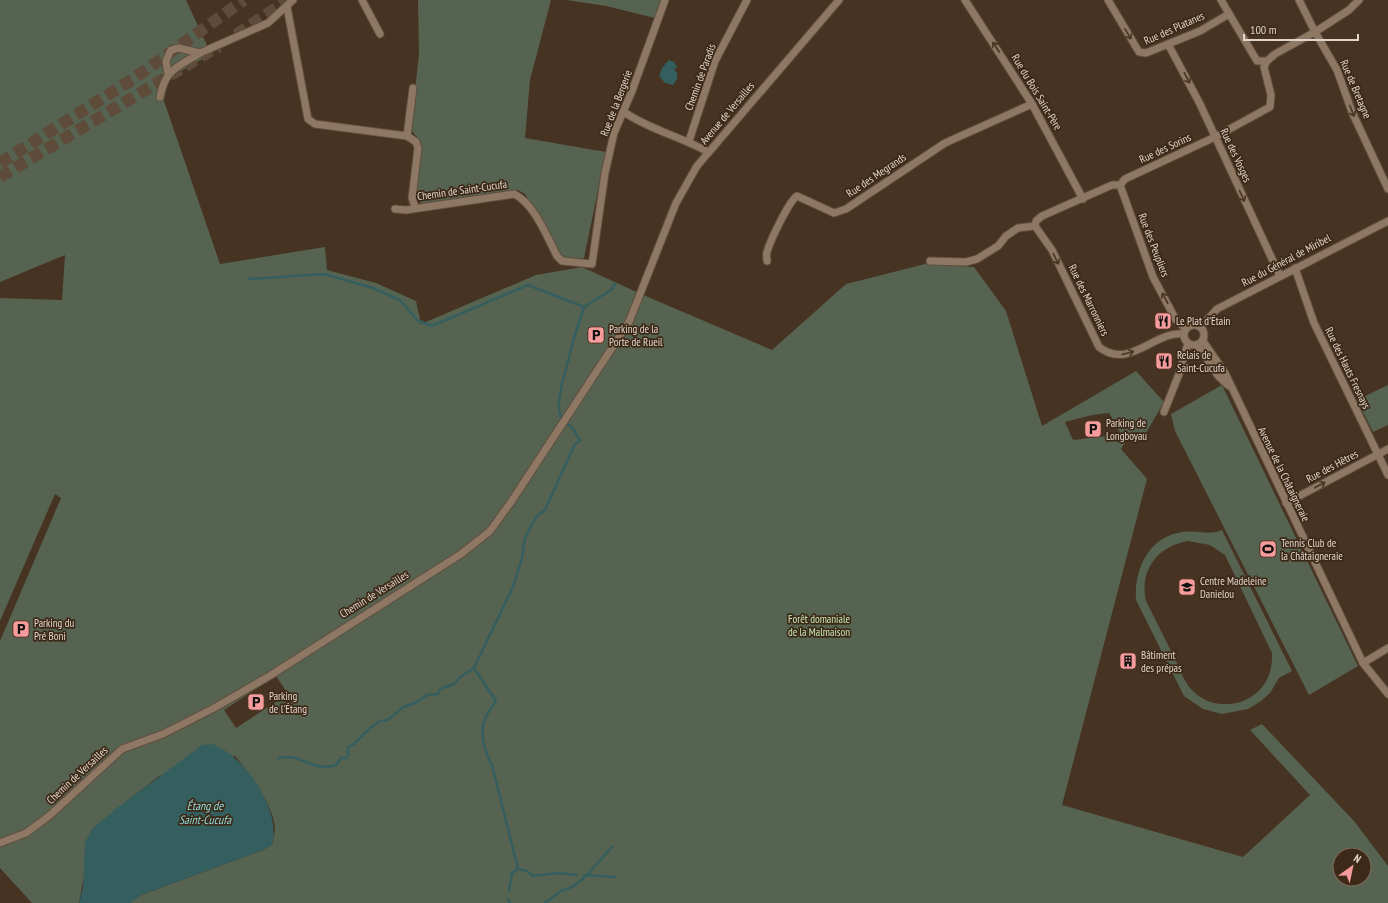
<svg xmlns="http://www.w3.org/2000/svg" width="1388" height="903" font-family="'PT Sans Narrow',sans-serif">
<style>
.green{fill:#566351;fill-rule:evenodd}
.water{fill:#355e5f}
.lines{fill:none;stroke-linecap:round;stroke-linejoin:round}
.stream{stroke:#355e5f;stroke-width:2.5}
.motorway-tunnel{stroke:#5e4b3a;stroke-width:12;stroke-dasharray:12 6;stroke-linecap:butt}
.minor-casing{stroke:#5f4e3f;stroke-width:9}
.minor{stroke:#8e7763;stroke-width:7}
.oneway{stroke:#493522}
.labels{text-anchor:middle;dominant-baseline:central;stroke-width:3.5;stroke-linejoin:round;paint-order:stroke}
.street-label{font-size:11px;fill:#e1d4ca;stroke:#3d2917}
.poi-label{font-size:11px;fill:#e1d4ca;stroke:#3d2917;text-anchor:start}
.park-label{font-size:11px;fill:#c7ebba;stroke:#3d2917}
.water-label{font-size:12px;font-style:italic;fill:#8fdcde;stroke:#3d2917}
</style>
<rect width="100%" height="100%" fill="#473321"/>
<g class="green">
<path d="M0 0H186L211 54 169 78 164 101 220 264 325 247 327 270 376 283 416 301 421 324 536 275 582 267 641 294 772 350 846 284 925 264 974 267 1006 311 1042 426 1136 371 1164 402 1143 438 1130 434 1121 449 1147 479 1062 805 1243 857 1310 795 1250 730 1262 724 1354 821 1388 866V903H130L141 895 263 850 272 845C273 840 274 835 275 830 275 807 249 773 235 756L159 776 93 828 79 903H32L0 868V641L61 498 55 494 0 621V298L62 300 65 255 0 282ZM1109 413 1122 436H1107L1073 440 1065 422 1092 415ZM276 676 288 694 236 728 224 710ZM1340 855H1364V879H1340Z"/>
<path d="M418 0H551L530 80 525 138 606 152 584 258 573 262H563L525 194 518 190 421 204 415 193 421 142 411 130 419 53Z"/>
<path d="M567 0H661L655 18 606 6Z"/>
<path d="M1222 385 1358 666 1309 695 1175 431 1171 414Z"/>
<path d="M1388 385V425L1373 432 1357 400Z"/>
<path d="M1222 530 1292 671 1279 678 1270 693 1261 701 1248 709 1222 714 1203 709 1184 696 1136 600C1134 569 1149 536 1183 532 1199 530 1207 536 1222 530ZM1188 541 1210 545 1225 555 1272 653C1273 671 1266 688 1251 697 1231 709 1205 706 1190 688 1184 681 1180 670 1176 661 1166 641 1156 621 1146 601 1139 570 1158 546 1188 541Z"/>
</g>
<g class="water">
<path d="M669 60 674 62 677 67 676 69 673 68 677 73V79L673 85 665 83 659 76 662 68Z"/>
<path d="M212 744C245 756 282 810 272 845L263 850 141 895 130 903H79L83 888 85 842 93 828 117 808 202 745Z"/>
</g>
<g class="lines">
<g class="stream">
<path d="M249 279 324 274 373 288 400 300 417 320 432 326 528 285 584 307"/>
<path d="M561 418 559 410V400L562 384 574 338 584 307 611 290 615 284"/>
<path d="M474 668 496 701C493 706 488 711 486 717 478 732 485 752 492 765L518 869 512 873 509 891"/>
<path d="M279 758C301 752 311 773 336 765L341 758H346L348 755V747L354 744 370 728 380 721 388 720 403 707 415 703 427 695 438 694 440 689 454 684 460 677 474 668 513 587 522 558 525 538 536 517 545 510 575 444 580 441 574 430 568 424"/>
<path d="M518 869 527 871 533 876 558 873 577 875"/>
<path d="M584 875 615 877"/>
<path d="M508 899 510 903"/>
<path d="M545 903 561 891 574 886 587 875 612 847"/>
</g>
<g class="motorway-tunnel">
<path d="M236 35 288 0"/>
<path d="M0 163 133 79 244 0"/>
<path d="M0 177 219 46"/>
</g>
<defs>
<g id="minor">
<path d="M362 0 380 34"/>
<path d="M965 0 1032 104 1083 199"/>
<path d="M1108 0 1139 52 1146 53 1200 31 1229 14"/>
<path d="M1221 0 1257 61H1267"/>
<path d="M1299 0 1315 32 1337 70 1352 112 1388 189"/>
<path d="M287 7 308 119 315 124 407 136 416 142 418 148 412 198 415 207"/>
<path d="M1168 44 1200 104 1280 276"/>
<path d="M200 53 268 23 293 0"/>
<path d="M160 97C165 69 178 67 200 53L179 48 171 50 166 61 168 74"/>
<path d="M624 112C650 130 682 137 708 152"/>
<path d="M407 136 413 88"/>
<path d="M689 141 715 61 747 0"/>
<path d="M1120 185 1153 277 1176 320 1186 329"/>
<path d="M395 209 406 210 514 194C534 203 547 237 557 256L562 261 592 264 605 173 614 133 632 91 665 0"/>
<path d="M1035 226 1052 250 1099 347C1129 371 1155 330 1184 334"/>
<path d="M767 261C767 258 766 255 767 252 770 241 789 201 797 196L834 213 846 209 945 143 1032 104"/>
<path d="M930 261 966 262 977 259 998 246 1006 236 1018 228 1035 226 1036 221 1042 216 1112 185H1120L1125 179 1215 137 1270 107 1271 95 1264 67 1267 61 1275 54 1315 32 1349 10 1359 0"/>
<path d="M1295 268 1314 323 1388 475"/>
<circle cx="1194" cy="335" r="10"/>
<path d="M1201 327 1217 309 1388 221"/>
<path d="M1203 341 1225 373 1363 663 1388 694"/>
<path d="M1197 345 1219 377 1229 386"/>
<path d="M1164 412 1179 374 1188 343"/>
<path d="M1286 503 1388 449"/>
<path d="M1363 663 1388 648"/>
<path d="M0 843 26 833 49 816 122 749 163 734 214 708 271 675 461 554 490 531 511 502 629 322 676 203 697 166 839 0"/>
</g>
</defs>
<use href="#minor" class="minor-casing"/>
<use href="#minor" class="minor"/>
</g>
<defs><path id="oneway-shaft" d="M-6 0H5M1.5-3L5.5 0L1.5 3" fill="none" stroke-width="1.6" stroke-linecap="round" stroke-linejoin="round"/></defs>
<g class="oneway">
<use href="#oneway-shaft" transform="translate(1128 34) rotate(60)"/>
<use href="#oneway-shaft" transform="translate(996 47) rotate(-123)"/>
<use href="#oneway-shaft" transform="translate(1187 78) rotate(62)"/>
<use href="#oneway-shaft" transform="translate(1352 111) rotate(68)"/>
<use href="#oneway-shaft" transform="translate(1242 196) rotate(65)"/>
<use href="#oneway-shaft" transform="translate(1056 259) rotate(64)"/>
<use href="#oneway-shaft" transform="translate(1165 298) rotate(-118)"/>
<use href="#oneway-shaft" transform="translate(1128 353) rotate(-15)"/>
<use href="#oneway-shaft" transform="translate(1320 485) rotate(-28)"/>
</g>
<defs>
<symbol id="restaurant-square" viewBox="-11 -11 22 22"><rect x="-9" y="-9" width="18" height="18" rx="4" fill="#f59b9c" stroke="#3d2917"/><path d="M-5-6h1v4h1v-4h1v4h1v-4h1v5L-1.5 .5V6h-2V.5L-5-1ZM5-6V6H3V1.5H1.5Q1.5-4 5-6Z" fill="#111"/></symbol>
<symbol id="parking-square" viewBox="-11 -11 22 22"><rect x="-9" y="-9" width="18" height="18" rx="4" fill="#f59b9c" stroke="#3d2917"/><path d="M-3.5-5.5H1a3.5 3.5 0 0 1 0 7H-1V5.5H-3.5ZM-1-3.4V-.6H.8a1.4 1.4 0 0 0 0-2.8Z" fill="#111"/></symbol>
<symbol id="stadium-square" viewBox="-11 -11 22 22"><rect x="-9" y="-9" width="18" height="18" rx="4" fill="#f59b9c" stroke="#3d2917"/><path d="M0-5a6.5 5 0 1 0 0 10a6.5 5 0 1 0 0-10ZM-3.5-1.8h7v3.6h-7Z" fill="#111"/></symbol>
<symbol id="school-square" viewBox="-11 -11 22 22"><rect x="-9" y="-9" width="18" height="18" rx="4" fill="#f59b9c" stroke="#3d2917"/><path d="M0-5L7-2L0 1L-7-2ZM-4 1L0 2.5L4 1V4Q0 6-4 4Z" fill="#111"/></symbol>
<symbol id="building-square" viewBox="-11 -11 22 22"><rect x="-9" y="-9" width="18" height="18" rx="4" fill="#f59b9c" stroke="#3d2917"/><path d="M-4-6H4V6H1V3H-1V6H-4ZM-2.5-4.3h1.7v1.8h-1.7ZM.8-4.3h1.7v1.8H.8ZM-2.5-1h1.7V.8h-1.7ZM.8-1h1.7V.8H.8Z" fill="#111"/></symbol>
</defs>
<g fill-rule="evenodd">
<use href="#restaurant-square" x="1153" y="311" width="20" height="20"/>
<use href="#parking-square" x="586" y="325" width="20" height="20"/>
<use href="#restaurant-square" x="1154" y="351" width="20" height="20"/>
<use href="#parking-square" x="1083" y="419" width="20" height="20"/>
<use href="#stadium-square" x="1258" y="539" width="20" height="20"/>
<use href="#school-square" x="1177" y="577" width="20" height="20"/>
<use href="#parking-square" x="11" y="619" width="20" height="20"/>
<use href="#building-square" x="1118" y="651" width="20" height="20"/>
<use href="#parking-square" x="246" y="692" width="20" height="20"/>
</g>
<g class="labels">
<g class="street-label">
<text transform="translate(1174 28) rotate(-24)">Rue des Platanes</text>
<text transform="translate(700 77) rotate(-70)">Chemin de Paradis</text>
<text transform="translate(1356 89) rotate(67)">Rue de Bretagne</text>
<text transform="translate(1037 92) rotate(59)">Rue du Bois Saint-Père</text>
<text transform="translate(616 103) rotate(-69)">Rue de la Bergerie</text>
<text transform="translate(727 113) rotate(-50)">Avenue de Versailles</text>
<text transform="translate(1165 148) rotate(-25)">Rue des Sorins</text>
<text transform="translate(1236 155) rotate(65)">Rue des Vosges</text>
<text transform="translate(876 175) rotate(-34)">Rue des Megrands</text>
<text transform="translate(462 190) rotate(-8)">Chemin de Saint-Cucufa</text>
<text transform="translate(1154 245) rotate(69)">Rue des Peupliers</text>
<text transform="translate(1286 260) rotate(-28)">Rue du Général de Miribel</text>
<text transform="translate(1089 300) rotate(64)">Rue des Marronniers</text>
<text transform="translate(1348 368) rotate(64)">Rue des Hauts Fresnays</text>
<text transform="translate(1332 466) rotate(-28)">Rue des Hêtres</text>
<text transform="translate(1284 474) rotate(64)">Avenue de la Châtaigneraie</text>
<text transform="translate(374 594) rotate(-32)">Chemin de Versailles</text>
<text transform="translate(77 775) rotate(-43)">Chemin de Versailles</text>
</g>
<g class="poi-label">
<text x="1176" y="321">Le Plat d'Étain</text>
<text x="609" y="329">Parking de la<tspan x="609" dy="13">Porte de Rueil</tspan></text>
<text x="1177" y="355">Relais de<tspan x="1177" dy="13">Saint-Cucufa</tspan></text>
<text x="1106" y="423">Parking de<tspan x="1106" dy="13">Longboyau</tspan></text>
<text x="1281" y="543">Tennis Club de<tspan x="1281" dy="13">la Châtaigneraie</tspan></text>
<text x="1200" y="581">Centre Madeleine<tspan x="1200" dy="13">Danielou</tspan></text>
<text x="34" y="623">Parking du<tspan x="34" dy="13">Pré Boni</tspan></text>
<text x="1141" y="655">Bâtiment<tspan x="1141" dy="13">des prépas</tspan></text>
<text x="269" y="696">Parking<tspan x="269" dy="13">de l'Étang</tspan></text>
</g>
<g class="park-label">
<text x="819" y="619">Forêt domaniale<tspan x="819" dy="13">de la Malmaison</tspan></text>
</g>
<g class="water-label">
<text x="205" y="805">Étang de<tspan x="205" dy="14">Saint-Cucufa</tspan></text>
</g>
</g>
<g transform="translate(1352 867) rotate(33)"><circle r="19" fill="#3d2917" stroke="#7f6d5f"/>
<path d="M0-3L7 15L0 10L-7 15Z" fill="#f59b9c"/>
<text y="-6" font-size="11" font-weight="bold" text-anchor="middle" fill="#e1d4ca">N</text>
</g>
<path d="M1244 34v6h114v-6" fill="none" stroke="#e1d4ca" stroke-width="2"/>
<text x="1250" y="34" font-size="12" fill="#e1d4ca" stroke="#3d2917" stroke-width="3" paint-order="stroke">100 m</text>
</svg>
